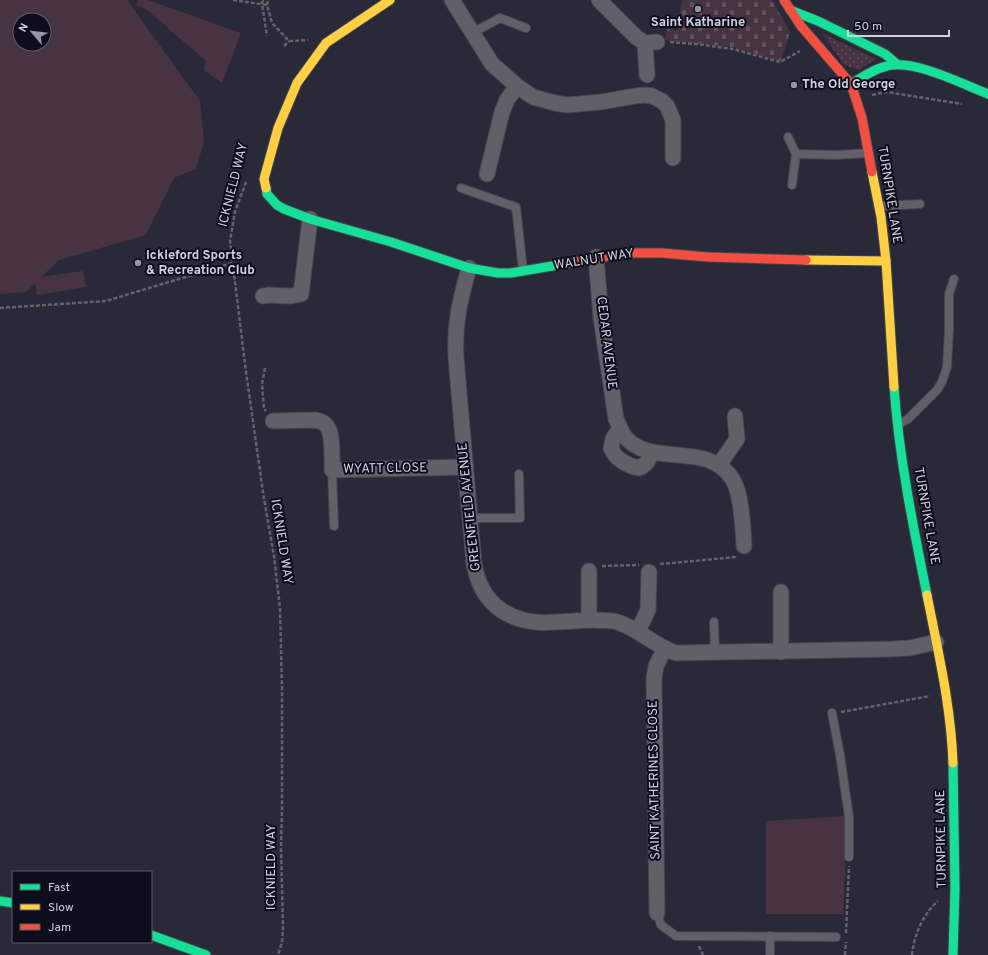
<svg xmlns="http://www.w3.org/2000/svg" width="988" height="955" font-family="Overpass,sans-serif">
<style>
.grass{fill:url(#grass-dots)}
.cemetery{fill:url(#cemetery-stones)}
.park{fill:#483343;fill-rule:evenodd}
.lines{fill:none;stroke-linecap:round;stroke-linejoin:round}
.lane-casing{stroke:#444551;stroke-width:10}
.street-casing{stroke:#444551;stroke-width:17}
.fast-casing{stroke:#444551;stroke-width:11}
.slow-casing{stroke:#444551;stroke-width:11}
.jam-casing{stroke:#444551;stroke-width:11}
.path{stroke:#64636a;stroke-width:2.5;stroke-dasharray:4 2;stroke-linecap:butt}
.lane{stroke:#615f67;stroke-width:8}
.street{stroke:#615f67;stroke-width:15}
.fast{stroke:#16e098;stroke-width:9}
.slow{stroke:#ffcf43;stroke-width:9}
.jam{stroke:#f24e42;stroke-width:9}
.poi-dot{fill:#9496a6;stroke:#0e0e1a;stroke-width:1.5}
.labels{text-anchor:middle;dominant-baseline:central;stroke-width:4;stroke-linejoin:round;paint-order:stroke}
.poi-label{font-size:13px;font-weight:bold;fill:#ced0e1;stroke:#0e0e1a;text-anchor:start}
.street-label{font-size:13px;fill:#ced0e1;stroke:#0e0e1a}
</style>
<defs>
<pattern id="grass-dots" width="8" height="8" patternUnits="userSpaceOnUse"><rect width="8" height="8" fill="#483343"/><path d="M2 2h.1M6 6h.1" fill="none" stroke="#61505e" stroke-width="1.8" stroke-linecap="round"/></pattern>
<pattern id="cemetery-stones" width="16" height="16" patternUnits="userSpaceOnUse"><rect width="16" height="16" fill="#483343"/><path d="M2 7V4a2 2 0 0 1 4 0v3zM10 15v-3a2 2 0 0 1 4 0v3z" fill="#61505e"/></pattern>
</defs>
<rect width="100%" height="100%" fill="#292937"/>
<path class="grass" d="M822 33 876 59 859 70 844 65Z"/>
<path class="cemetery" d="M682 0H772L790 32 781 61 732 47 665 40 667 29 677 30Z"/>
<g class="park">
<path d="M0 0H127L200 101 204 142 196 169 174 178 146 235 59 260 41 277 83 271 86 287 37 295 35 283 26 292 0 294ZM20 20H44V44H20Z"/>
<path d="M138 0H148L241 33 222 83 204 70 206 61 147 10 136 5Z"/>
<path d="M846 816 847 829 843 914H766V821Z"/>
</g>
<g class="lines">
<defs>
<g id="lane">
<path d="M472 33 500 18 526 28"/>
<path d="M788 137 796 154 792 185"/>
<path d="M796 154 836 155 869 153"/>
<path d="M461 188 516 207 523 271"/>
<path d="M880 206 920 204"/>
<path d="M899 424 908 419 937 390 942 382 947 367 949 330V294L954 279"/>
<path d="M332 470 334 526"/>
<path d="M470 518H520L519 474"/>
<path d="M714 622 715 653"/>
<path d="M832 713 840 755 849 817V857"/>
<path d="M657 913 661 925 676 936 836 937"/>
<path d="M770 954V936"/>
</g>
<g id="street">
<path d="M452 0 492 64 517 86 533 97 555 103 567 105 601 102 635 96 644 95 652 96 662 101 667 106 673 120V158"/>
<path d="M599 0 636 37 645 43 657 42"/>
<path d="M645 43 647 75"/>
<path d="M487 174 502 112 507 100 517 86"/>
<path d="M596 257 601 318 616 419C619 425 621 432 626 438 653 468 709 440 733 480 742 495 743 529 744 546"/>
<path d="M469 268C460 300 454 324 456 358L474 564C478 583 484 598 501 610 530 630 562 620 596 620 602 621 608 620 614 621 637 627 654 646 676 653L891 649 910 648 936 642"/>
<path d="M263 296 268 295 291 296 301 294 310 219"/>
<path d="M273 421 314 420C320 421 325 422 328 428 333 437 332 459 332 470L466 467"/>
<path d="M620 428 613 439 611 448C615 459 628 466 639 468 647 465 649 459 652 452"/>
<path d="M719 465 737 439 735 416"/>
<path d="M589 620V571"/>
<path d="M638 631 648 610 649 572"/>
<path d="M781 652V592"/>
<path d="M657 913 654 678 656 666 665 648"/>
</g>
<g id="fast">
<path d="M790 10 818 21 885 54 897 64"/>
<path d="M851 84C862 77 874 69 887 66 914 59 962 84 988 94"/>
<path d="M266 188 267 194 277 205 284 209 310 219 391 242 469 268 498 273H511L564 264"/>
<path d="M894 387C899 457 913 526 927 595"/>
<path d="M953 763 955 889 953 955"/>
<path d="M0 901 13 903"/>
<path d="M151 935 206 955"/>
</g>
<g id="slow">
<path d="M872 172 881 217 886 261 894 387"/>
<path d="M266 188 264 179 278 128 297 83 326 43 390 0"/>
<path d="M806 260 886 261"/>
<path d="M927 595C938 651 951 706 953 763"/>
</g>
<g id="jam">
<path d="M784 0 801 26 851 84 862 118 872 172"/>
<path d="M564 264 625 253H662L708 257 806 260"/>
</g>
</defs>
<use href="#lane" class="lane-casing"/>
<use href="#street" class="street-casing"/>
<use href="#fast" class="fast-casing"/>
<use href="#slow" class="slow-casing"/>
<use href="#jam" class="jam-casing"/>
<g class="path">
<path d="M233 0 267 5 272 23 289 41 308 40"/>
<path d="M263 0 262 4 267 36"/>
<path d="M267 5 268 0"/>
<path d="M670 42 696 44 733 49 780 62 800 51"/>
<path d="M284 46 289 41"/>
<path d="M872 95 887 92 962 104"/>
<path d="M246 182 235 212 230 241 246 372 264 499 274 556 280 608 282 689V809L281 849 283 928 282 942 278 955"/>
<path d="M0 308 106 301 232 263"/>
<path d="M265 368 262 384 264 409 266 411"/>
<path d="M660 564 737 557"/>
<path d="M602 566 639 565"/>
<path d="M841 712 930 696"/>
<path d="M846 933 849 866"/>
<path d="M699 946 703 955"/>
<path d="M845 955 846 942"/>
<path d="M912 955C914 935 923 914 938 901"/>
</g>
<use href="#lane" class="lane"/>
<use href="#street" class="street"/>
<use href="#fast" class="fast"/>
<use href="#slow" class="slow"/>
<use href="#jam" class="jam"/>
</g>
<g class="poi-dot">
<circle cx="698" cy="9" r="4"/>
<circle cx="794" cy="85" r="4"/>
<circle cx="138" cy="263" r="4"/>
</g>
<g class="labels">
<g class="poi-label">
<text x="698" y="23" text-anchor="middle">Saint Katharine</text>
<text x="802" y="85">The Old George</text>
<text x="146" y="256">Ickleford Sports<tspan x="146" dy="15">&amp; Recreation Club</tspan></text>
</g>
<g class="street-label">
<text transform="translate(234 185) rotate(-76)">ICKNIELD WAY</text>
<text transform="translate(889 195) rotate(81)">TURNPIKE LANE</text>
<text transform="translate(594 260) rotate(-9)">WALNUT WAY</text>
<text transform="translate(606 343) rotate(83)">CEDAR AVENUE</text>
<text transform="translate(385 469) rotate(-1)">WYATT CLOSE</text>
<text transform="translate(470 507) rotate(-96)">GREENFIELD AVENUE</text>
<text transform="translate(926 516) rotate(80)">TURNPIKE LANE</text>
<text transform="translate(281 542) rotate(81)">ICKNIELD WAY</text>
<text transform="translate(655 780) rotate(-91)">SAINT KATHERINES CLOSE</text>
<text transform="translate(942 839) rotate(-91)">TURNPIKE LANE</text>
<text transform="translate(272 867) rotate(-90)">ICKNIELD WAY</text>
</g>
</g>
<rect x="12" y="871" width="140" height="72" fill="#0e0e1a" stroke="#5b5c6a"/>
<rect x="20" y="884" width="20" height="6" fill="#16e098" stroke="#5b5c6a"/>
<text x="48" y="891" font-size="12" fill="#ced0e1">Fast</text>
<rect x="20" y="904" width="20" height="6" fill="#ffcf43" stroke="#5b5c6a"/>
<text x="48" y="911" font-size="12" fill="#ced0e1">Slow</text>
<rect x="20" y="924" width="20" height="6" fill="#f24e42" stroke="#5b5c6a"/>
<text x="48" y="931" font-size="12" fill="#ced0e1">Jam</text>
<g transform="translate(32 32) rotate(298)"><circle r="19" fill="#0e0e1a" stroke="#5b5c6a"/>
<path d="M0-3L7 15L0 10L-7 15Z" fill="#9496a6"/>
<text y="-6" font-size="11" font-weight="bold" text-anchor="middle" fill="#ced0e1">N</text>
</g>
<path d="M848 30v6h101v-6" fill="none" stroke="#ced0e1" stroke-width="2"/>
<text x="854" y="30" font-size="12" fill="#ced0e1" stroke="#0e0e1a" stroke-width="3" paint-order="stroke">50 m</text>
</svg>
